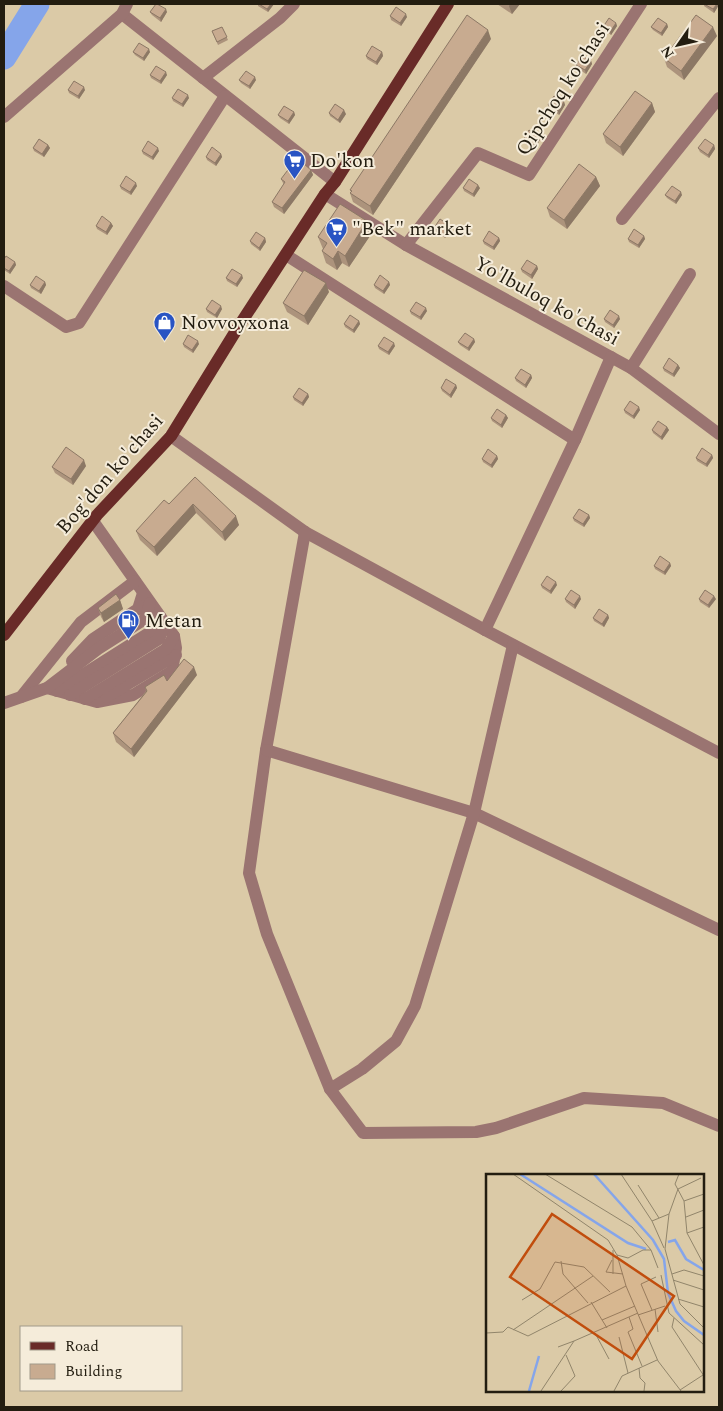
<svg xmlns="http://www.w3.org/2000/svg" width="723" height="1411" font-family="Spectral,serif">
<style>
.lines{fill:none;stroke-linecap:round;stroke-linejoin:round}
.river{stroke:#85a5ea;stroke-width:25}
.minor{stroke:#9a7471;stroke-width:12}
.major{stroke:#692b28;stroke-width:12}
.wall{fill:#ac937c}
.shaded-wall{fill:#8c7865}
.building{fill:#c8ab90;stroke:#8c7865}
.labels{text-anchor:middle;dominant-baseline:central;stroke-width:4;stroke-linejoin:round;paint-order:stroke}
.street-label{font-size:20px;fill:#231d10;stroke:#f5ecda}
.poi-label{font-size:20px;fill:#231d10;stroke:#f5ecda;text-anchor:start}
.inset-river{fill:none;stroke:#85a5ea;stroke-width:2.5}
.inset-road{fill:none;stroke:#91856b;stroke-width:1}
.view{fill:#c14d0d;fill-opacity:0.15;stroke:#c14d0d;stroke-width:2.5}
.inset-edge{fill:none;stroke:#231d10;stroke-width:2.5}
</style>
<rect width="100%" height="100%" fill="#dbcaa7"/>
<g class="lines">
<path class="river" d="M4 57 37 4"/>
<g class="minor">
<path d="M122 14 335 182"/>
<path d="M203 78 280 18 294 4"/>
<path d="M4 117 122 14 127 4"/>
<path d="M325 194 406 245 631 368 719 434"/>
<path d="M622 219 719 98"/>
<path d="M406 245 478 153 529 175 641 4"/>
<path d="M286 255 575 440"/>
<path d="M4 286 66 327 79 323 225 96"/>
<path d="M631 368 690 274"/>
<path d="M171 436 305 532 485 630 719 753"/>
<path d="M305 532 266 750 249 873 267 934 330 1089 363 1133 476 1132 496 1128 584 1098 663 1103 719 1126"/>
<path d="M485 630 575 440 611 357"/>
<path d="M72 661 93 639 138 609 143 593"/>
<path d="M47 688 97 702 133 695 172 671 176 648 174 636 93 521"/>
<path d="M57 691 152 631 160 616"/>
<path d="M70 695 159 639 165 624"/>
<path d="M21 697 81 622 135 581"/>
<path d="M106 697 176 655"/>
<path d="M85 699 166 649 174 636"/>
<path d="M4 703 47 688 98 649 145 619 150 603"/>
<path d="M266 750 474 813 719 930"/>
<path d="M330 1089 362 1069 396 1041 415 1006 474 813 513 645"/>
</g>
<path class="major" d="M4 635 97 515 171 436 237 329 325 194 335 182 448 4"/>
</g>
<g class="wall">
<path d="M258 4H274L268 12 258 6Z"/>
<path d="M497 4H520L512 14Z"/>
<path d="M704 4H719L714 13 704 6Z"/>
<path d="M150 12H167L161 22 152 15Z"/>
<path d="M390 16 407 17 401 26 391 20Z"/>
<path d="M616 23 617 26 611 35 604 30 603 27Z"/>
<path d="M667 24 668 27 662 36 653 30 651 27Z"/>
<path d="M222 27 228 40 218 45 212 31Z"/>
<path d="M717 36 684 80 667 67 664 58Z"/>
<path d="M491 39 373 215 353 202 350 193 351 192 350 190Z"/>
<path d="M133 52H150L144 61 135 55Z"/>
<path d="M382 52 383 56 377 65 367 59 366 56Z"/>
<path d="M591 61 592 64 586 74 577 68 576 65Z"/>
<path d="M150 75H167L161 84 151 78Z"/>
<path d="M239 80H256L250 89 241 83Z"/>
<path d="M68 90H85L79 99 69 93Z"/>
<path d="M172 98H189L183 107 173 101Z"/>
<path d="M564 102 565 105 559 115 549 108 548 105Z"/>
<path d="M652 103 655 112 623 156 606 143 603 134Z"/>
<path d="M294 112 295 115 289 124 280 118 278 115Z"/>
<path d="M329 113 346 114 340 123 330 116Z"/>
<path d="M523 140H540L534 149 524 143Z"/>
<path d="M48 145 50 148 44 157 34 151 33 148Z"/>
<path d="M714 145 715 149 709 158 700 152 698 148Z"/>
<path d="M142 151H159L153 160 143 154Z"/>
<path d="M221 154 222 157 216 166 207 160 206 157Z"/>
<path d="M311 170 313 175 284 214 274 207 272 202 284 185 281 179Z"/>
<path d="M596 177 600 186 567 229 550 217 547 208Z"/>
<path d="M120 186H137L131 195 121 189Z"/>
<path d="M463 188H480L474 197 464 191Z"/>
<path d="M665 195H682L676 204 667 198Z"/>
<path d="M367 221 372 233 349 267 342 263 337 270 326 263 322 251 323 249 318 237Z"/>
<path d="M111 223 113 226 107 235 97 229 96 226Z"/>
<path d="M434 228H451L445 238 435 231Z"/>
<path d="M644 236 645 239 639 248 629 242 628 239Z"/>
<path d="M265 238 266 242 260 251 251 244 250 241Z"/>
<path d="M499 238 500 241 494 250 484 244 483 241Z"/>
<path d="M4 259 15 262 16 265 10 274 4 270Z"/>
<path d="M537 266 538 269 532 279 522 272 521 269Z"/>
<path d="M226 278H243L237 287 227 281Z"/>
<path d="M45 282 46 285 41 294 31 288 30 285Z"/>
<path d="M389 282 390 285 384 294 375 288 374 285Z"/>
<path d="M329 292 308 325 287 312 283 303Z"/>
<path d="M206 309H222L217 318 207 312Z"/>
<path d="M410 311H427L421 320 411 314Z"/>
<path d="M604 319H620L614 328 605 322Z"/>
<path d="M359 321 360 324 354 333 345 327 344 324Z"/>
<path d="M474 339 475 342 469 351 460 345 458 342Z"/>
<path d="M183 344H199L193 353 184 347Z"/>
<path d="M378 346H395L389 355 379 349Z"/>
<path d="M678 365 680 368 674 377 664 371 663 368Z"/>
<path d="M531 375 532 378 526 388 516 381 515 378Z"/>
<path d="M456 385 457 388 451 398 442 391 441 388Z"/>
<path d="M308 394 309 397 303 406 294 400 293 397Z"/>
<path d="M624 410H640L634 419 625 413Z"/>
<path d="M506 415 508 418 502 428 492 421 491 418Z"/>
<path d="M667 427 669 430 662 440 653 433 652 430Z"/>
<path d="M712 455 713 458 707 467 697 461 696 458Z"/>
<path d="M497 456 498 459 492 468 483 462 482 459Z"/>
<path d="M86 466 73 485 55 473 52 467Z"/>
<path d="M195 477 239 525 225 541 196 513 157 556 140 540 136 531 169 504Z"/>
<path d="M589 515 590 518 584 527 574 521 573 518Z"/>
<path d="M670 563 671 566 665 575 655 569 654 566Z"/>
<path d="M541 585H557L551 594 542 588Z"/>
<path d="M565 599H581L575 609 566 602Z"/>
<path d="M699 599H716L709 608 700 602Z"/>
<path d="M120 600 123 609 104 622 101 617 98 608Z"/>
<path d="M608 615 609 618 604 627 594 621 593 618Z"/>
<path d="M197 675 134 757 116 742 113 733 146 691 145 687 167 681Z"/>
</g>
<g class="shaded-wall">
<path d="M271 4H274L268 12 267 9Z"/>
<path d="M510 4H520L512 14 509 6Z"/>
<path d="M717 4H719V5L714 13 713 9Z"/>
<path d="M166 9 167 12 161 22 160 18Z"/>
<path d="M406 14 407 17 401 26 400 23Z"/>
<path d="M616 23 617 26 611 35 610 32Z"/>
<path d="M667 24 668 27 662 36 661 33Z"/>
<path d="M713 27 717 36 684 80 681 71Z"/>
<path d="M488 30 491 39 373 215 370 206Z"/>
<path d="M149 49 150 52 144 61 143 58Z"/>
<path d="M382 52 383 56 377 65 376 62Z"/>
<path d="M591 61 592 64 586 74 585 70Z"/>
<path d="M166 72 167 75 161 84 160 81Z"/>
<path d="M255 77 256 80 250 89 249 86Z"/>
<path d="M84 87 85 90 79 99 78 96Z"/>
<path d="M188 95 189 98 183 107 182 104Z"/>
<path d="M564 102 565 105 559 115 558 111Z"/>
<path d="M652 103 655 112 623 156 620 147Z"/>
<path d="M344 110 346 114 340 123 338 120Z"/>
<path d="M294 112 295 115 289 124 288 121Z"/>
<path d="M539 137 540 140 534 149 533 146Z"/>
<path d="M48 145 50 148 44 157 42 154Z"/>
<path d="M714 145 715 149 709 158 708 155Z"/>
<path d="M158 148 159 151 153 160 152 157Z"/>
<path d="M221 154 222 157 216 166 215 163Z"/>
<path d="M311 170 313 175 284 214 282 208Z"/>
<path d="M596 177 600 186 567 229 564 220Z"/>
<path d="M136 183 137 186 131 195 130 192Z"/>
<path d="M478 185 480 188 474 197 473 194Z"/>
<path d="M681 192 682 195 676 204 675 201Z"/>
<path d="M367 221 372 233 349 267 345 256Z"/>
<path d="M111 223 113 226 107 235 106 232Z"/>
<path d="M449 225 451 228 445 238 444 235Z"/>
<path d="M644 236 645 239 639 248 638 245Z"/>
<path d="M265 238 266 242 260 251 259 248Z"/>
<path d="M499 238 500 241 494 250 493 247Z"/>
<path d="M338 251 342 263 337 270 333 259Z"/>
<path d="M15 262 16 265 10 274 9 271Z"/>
<path d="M537 266 538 269 532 279 531 275Z"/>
<path d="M242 275 243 278 237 287 236 284Z"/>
<path d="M45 282 46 285 41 294 39 291Z"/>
<path d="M389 282 390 285 384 294 383 291Z"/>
<path d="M326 283 329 292 308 325 304 316Z"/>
<path d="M221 306 222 309 217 318 215 315Z"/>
<path d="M426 308 427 311 421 320 420 317Z"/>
<path d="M619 316 620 319 614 328 613 325Z"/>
<path d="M359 321 360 324 354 333 353 330Z"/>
<path d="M474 339 475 342 469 351 468 348Z"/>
<path d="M198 341 199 344 193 353 192 350Z"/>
<path d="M394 343 395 346 389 355 388 352Z"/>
<path d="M678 365 680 368 674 377 673 374Z"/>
<path d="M531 375 532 378 526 388 525 385Z"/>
<path d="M456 385 457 388 451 398 450 395Z"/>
<path d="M308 394 309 397 303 406 302 403Z"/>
<path d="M639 407 640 410 634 419 633 416Z"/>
<path d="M506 415 508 418 502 428 501 425Z"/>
<path d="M667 427 669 430 662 440 661 437Z"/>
<path d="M712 455 713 458 707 467 706 464Z"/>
<path d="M497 456 498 459 492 468 491 465Z"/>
<path d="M84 460 86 466 73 485 71 479Z"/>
<path d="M193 504 196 513 157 556 154 547Z"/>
<path d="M589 515 590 518 584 527 583 524Z"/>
<path d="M236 516 239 525 225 541 222 532Z"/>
<path d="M670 563 671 566 665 575 664 572Z"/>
<path d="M556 582 557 585 551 594 550 591Z"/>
<path d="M580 596 581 599 575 609 574 605Z"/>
<path d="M714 596 716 599 709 608 708 605Z"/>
<path d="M120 600 123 609 104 622 101 613Z"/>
<path d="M608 615 609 618 604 627 602 624Z"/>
<path d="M194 667 197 675 134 757 131 749Z"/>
</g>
<g class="building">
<path d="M156 4H157L166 9 160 18 150 12Z"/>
<path d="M259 4H271L267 9Z"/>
<path d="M704 4H717L713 9Z"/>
<path d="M396 7 406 14 400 23 390 16Z"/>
<path d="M467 15 488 30 370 206 350 193 352 191 350 190Z"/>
<path d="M696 15 713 27 681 71 664 58Z"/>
<path d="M609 18 616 23 610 32 603 27Z"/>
<path d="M658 18 667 24 661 33 651 27Z"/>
<path d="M222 27 227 37 217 42 212 31Z"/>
<path d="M139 43 149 49 143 58 133 52Z"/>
<path d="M372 46 382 52 376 62 366 56Z"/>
<path d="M582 56 591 61 585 70 576 65Z"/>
<path d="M156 66 166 72 160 81 150 75Z"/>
<path d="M246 71 255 77 249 86 239 80Z"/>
<path d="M74 81 84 87 78 96 68 90Z"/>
<path d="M178 89 188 95 182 104 172 98Z"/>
<path d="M635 91 652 103 620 147 603 134Z"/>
<path d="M554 96 564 102 558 111 548 105Z"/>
<path d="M335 104 344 110 338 120 329 113Z"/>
<path d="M284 106 294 112 288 121 278 115Z"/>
<path d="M529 130 539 137 533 146 523 140Z"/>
<path d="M39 139 48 145 42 154 33 148Z"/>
<path d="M705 139 714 145 708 155 698 148Z"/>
<path d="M148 141 158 148 152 157 142 151Z"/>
<path d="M212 147 221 154 215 163 206 157Z"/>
<path d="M297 158 311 170 282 208 272 202 285 182 281 179Z"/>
<path d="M579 164 596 177 564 220 547 208Z"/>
<path d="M126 176 136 183 130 192 120 186Z"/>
<path d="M469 179 478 185 473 194 463 188Z"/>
<path d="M672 186 681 192 675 201 665 195Z"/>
<path d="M340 204 367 221 345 256 338 251 333 259 322 251 327 243 318 237Z"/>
<path d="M102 216 111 223 106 232 96 226Z"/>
<path d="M440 219 449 225 444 235 434 228Z"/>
<path d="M634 229 644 236 638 245 628 239Z"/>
<path d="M489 231 499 238 493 247 483 241Z"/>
<path d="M256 232 265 238 259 248 250 241Z"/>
<path d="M6 256 15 262 9 271 4 268V259Z"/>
<path d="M527 260 537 266 531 275 521 269Z"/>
<path d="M232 269 242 275 236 284 226 278Z"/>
<path d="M304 270 326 283 304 316 283 303Z"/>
<path d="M380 275 389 282 383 291 374 285Z"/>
<path d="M36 276 45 282 39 291 30 285Z"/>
<path d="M212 300 221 306 215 315 206 309Z"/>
<path d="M416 302 426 308 420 317 410 311Z"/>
<path d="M610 310 619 316 613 325 604 319Z"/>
<path d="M350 315 359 321 353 330 344 324Z"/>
<path d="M465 333 474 339 468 348 458 342Z"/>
<path d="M188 335 198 341 192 350 183 344Z"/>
<path d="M384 337 394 343 388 352 378 346Z"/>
<path d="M669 358 678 365 673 374 663 368Z"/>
<path d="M521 369 531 375 525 385 515 378Z"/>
<path d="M446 379 456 385 450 395 441 388Z"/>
<path d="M299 388 308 394 302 403 293 397Z"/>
<path d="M630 401 639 407 633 416 624 410Z"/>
<path d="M497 409 506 415 501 425 491 418Z"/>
<path d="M658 421 667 427 661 437 652 430Z"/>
<path d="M66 447 84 460 71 479 52 467Z"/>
<path d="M702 448 712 455 706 464 696 458Z"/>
<path d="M488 449 497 456 491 465 482 459Z"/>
<path d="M195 477 236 516 222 532 193 504 154 547 136 531 164 500 169 504Z"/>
<path d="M579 509 589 515 583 524 573 518Z"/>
<path d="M660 556 670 563 664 572 654 566Z"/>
<path d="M547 576 556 582 550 591 541 585Z"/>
<path d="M571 590 580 596 574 605 565 599Z"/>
<path d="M705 590 714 596 708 605 699 599Z"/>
<path d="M116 594 120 600 101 613 98 608Z"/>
<path d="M599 609 608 615 602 624 593 618Z"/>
<path d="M184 659 194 667 131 749 113 733 147 691 145 687 164 675 167 681Z"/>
</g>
<defs>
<symbol id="supermarket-pin" viewBox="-11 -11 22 30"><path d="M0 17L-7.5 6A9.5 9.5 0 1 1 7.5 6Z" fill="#2954c3" stroke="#f5ecda"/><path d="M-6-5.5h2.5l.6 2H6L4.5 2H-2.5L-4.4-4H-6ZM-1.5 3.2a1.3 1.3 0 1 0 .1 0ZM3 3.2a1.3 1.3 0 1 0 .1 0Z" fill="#fff"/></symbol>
<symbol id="shop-pin" viewBox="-11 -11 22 30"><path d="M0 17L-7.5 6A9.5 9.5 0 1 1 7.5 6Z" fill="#2954c3" stroke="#f5ecda"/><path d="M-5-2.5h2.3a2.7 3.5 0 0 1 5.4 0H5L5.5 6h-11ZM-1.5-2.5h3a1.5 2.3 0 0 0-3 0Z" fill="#fff"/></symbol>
<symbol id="fuel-pin" viewBox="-11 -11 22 30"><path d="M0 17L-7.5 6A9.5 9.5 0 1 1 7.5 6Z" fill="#2954c3" stroke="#f5ecda"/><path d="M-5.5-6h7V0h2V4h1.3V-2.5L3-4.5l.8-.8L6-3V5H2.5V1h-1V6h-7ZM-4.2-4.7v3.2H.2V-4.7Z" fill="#fff"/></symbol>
</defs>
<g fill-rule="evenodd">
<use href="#supermarket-pin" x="282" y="148" width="25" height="34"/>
<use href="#supermarket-pin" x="324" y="216" width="25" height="34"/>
<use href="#shop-pin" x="152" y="310" width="25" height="34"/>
<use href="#fuel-pin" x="116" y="608" width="25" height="34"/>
</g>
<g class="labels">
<g class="street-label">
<text transform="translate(563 89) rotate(-57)">Qipchoq ko'chasi</text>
<text transform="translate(547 301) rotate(29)">Yo'lbuloq ko'chasi</text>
<text transform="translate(110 474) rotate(-49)">Bog'don ko'chasi</text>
</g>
<g class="poi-label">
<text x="310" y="161">Do'kon</text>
<text x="352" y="229">"Bek" market</text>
<text x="181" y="323">Novvoyxona</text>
<text x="145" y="621">Metan</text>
</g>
</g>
<g transform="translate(486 1174)">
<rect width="218" height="218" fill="#dbcaa7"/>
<path class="inset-river" d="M34 0 142 69 160 75M108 0 167 66 178 85 182 119 190 137 198 147 218 161M182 68 189 66 200 85 218 96M43 217 53 182"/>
<path class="inset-road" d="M27 0 122 66 131 81 140 112 172 187 195 217M59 0 146 53 165 76H157L142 84 131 81M135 0 166 47 183 40M193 0 189 10 198 27 201 59 218 91M215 4 192 15 183 40 179 75 194 130 218 154M152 11 173 44M198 27 218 20M200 43 218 36M166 47 178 74M201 59 218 53M127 76V100M165 76 172 94M126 86 120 98 137 100M75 87 77 100 102 129M186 100 198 96 218 102M175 101 183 139 218 171M187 106 218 116M192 125 218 133M36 126 54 115 69 88 98 93 124 118M105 128 121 154M169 135 172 158M166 136 155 110 170 103M152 141 179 132M143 143 147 155 142 158 156 192M188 144 186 153 218 202M116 146 149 132M27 156 107 102M0 159 17 158 22 153 42 162 140 112M109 159 123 185M133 163 142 199M72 173 88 167M153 194 154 204 159 209 158 217M194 216 217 201M55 217 88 167 152 139M75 217 89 202 80 181M128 217 136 202 171 186"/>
<path class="view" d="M66 40 188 122 146 185 24 103Z"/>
<rect width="218" height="218" class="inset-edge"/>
</g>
<rect width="723" height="1411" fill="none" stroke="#231d10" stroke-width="10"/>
<rect x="20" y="1326" width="162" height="65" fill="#f5ecda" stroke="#a19989"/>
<rect x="30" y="1342" width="25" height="8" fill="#692b28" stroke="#a19989"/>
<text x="65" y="1351" font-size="15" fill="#231d10">Road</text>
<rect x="30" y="1364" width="25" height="15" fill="#c8ab90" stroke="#a19989"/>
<text x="65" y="1376" font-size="15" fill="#231d10">Building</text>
<g transform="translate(678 45) rotate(236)" stroke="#f5ecda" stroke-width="4" paint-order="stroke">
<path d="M0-4L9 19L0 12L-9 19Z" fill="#231d10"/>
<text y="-8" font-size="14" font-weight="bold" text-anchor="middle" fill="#231d10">N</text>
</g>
</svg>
